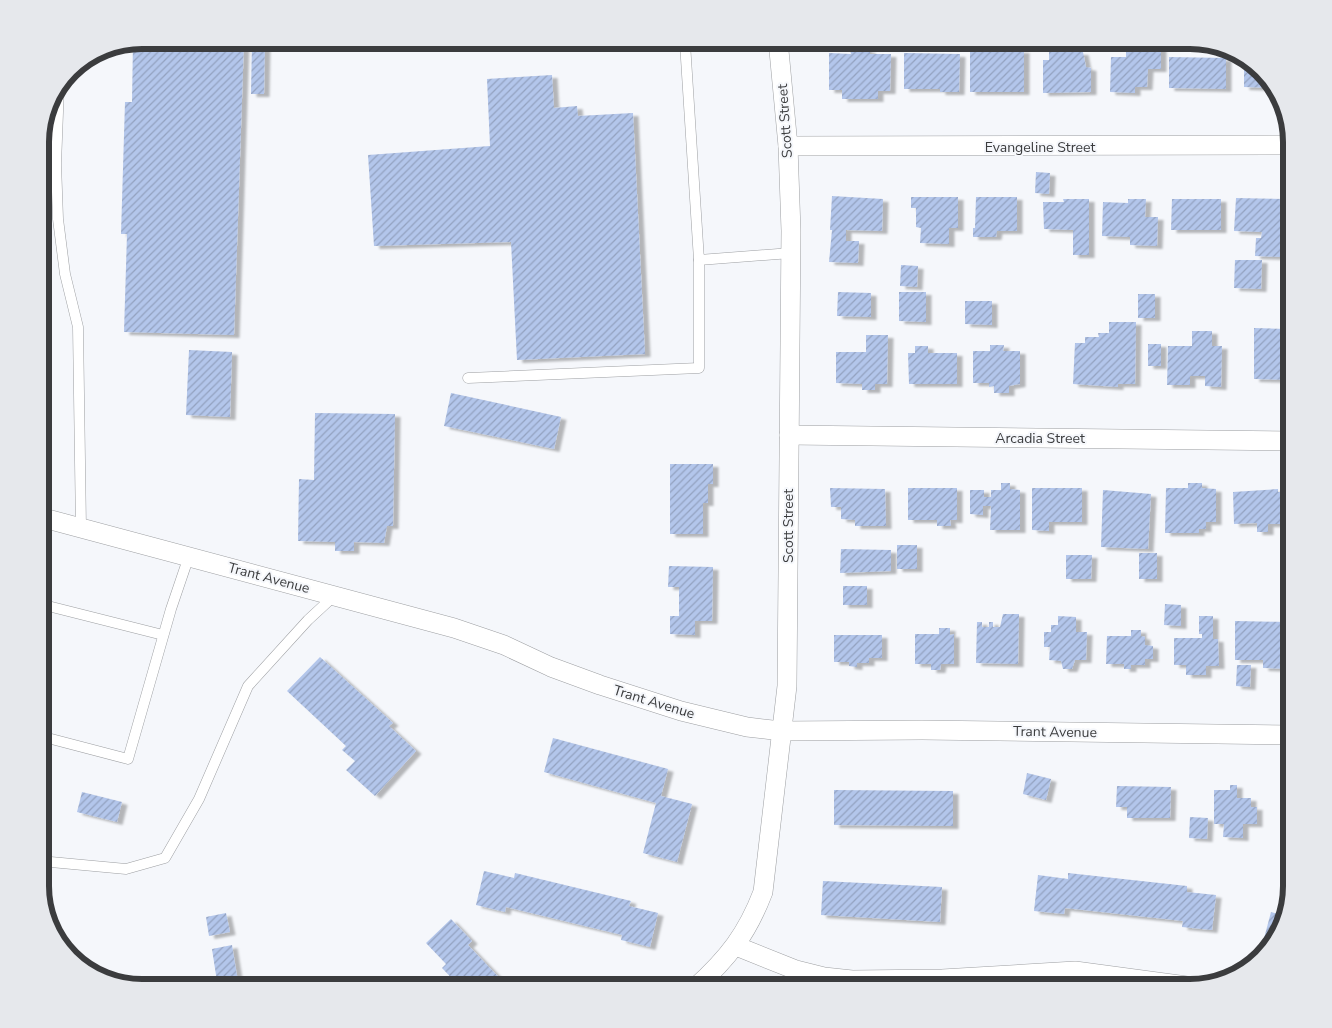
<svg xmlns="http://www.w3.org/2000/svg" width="1332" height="1028" font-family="'Nunito Sans',sans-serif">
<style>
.building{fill:url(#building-hatch);filter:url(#shadow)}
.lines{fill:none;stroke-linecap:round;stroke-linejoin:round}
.service-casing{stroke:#9d9fa2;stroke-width:11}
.minor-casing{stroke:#9d9fa2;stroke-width:20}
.service{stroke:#fff;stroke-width:10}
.minor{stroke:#fff;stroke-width:19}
.labels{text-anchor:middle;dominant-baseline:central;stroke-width:4;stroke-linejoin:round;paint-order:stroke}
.street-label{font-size:14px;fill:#3b3c3e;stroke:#f5f7fb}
.rim{fill:none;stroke:#3b3c3e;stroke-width:6}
</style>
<defs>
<pattern id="building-hatch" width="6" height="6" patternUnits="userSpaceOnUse" patternTransform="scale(1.25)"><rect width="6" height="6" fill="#b3c6eb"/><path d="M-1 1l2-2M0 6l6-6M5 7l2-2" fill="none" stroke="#93a2c0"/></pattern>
<filter id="shadow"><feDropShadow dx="5.5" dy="3" stdDeviation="1" flood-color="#0004"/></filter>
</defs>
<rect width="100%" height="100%" fill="#f5f7fb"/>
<g class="building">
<path d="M142 40H244L234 335 124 332 127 234H121L125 102H132L133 42Z"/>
<path d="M252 40H265L264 94H251Z"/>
<path d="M1126 42 1161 44V69H1148L1147 87H1135V93L1110 92 1111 57H1126Z"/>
<path d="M855 45H866V50H870V54H891L890 91H878V99H842V90H829V53L851 54 850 50H855Z"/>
<rect x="970" y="50" width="54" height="42"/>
<path d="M1049 52H1083L1086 67 1091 68V92L1043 93V60H1049Z"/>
<path d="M904 53 960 54 959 92H940V89H904Z"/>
<path d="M1169 57 1226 58V89L1169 88Z"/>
<path d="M1244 58 1252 61 1274 88 1244 87Z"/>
<path d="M552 75 554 108 577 106 578 116 633 113 645 354 517 360 511 242 374 246 368 155 490 146 487 79Z"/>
<path d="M1036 172 1050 173 1049 194 1035 193Z"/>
<path d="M832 196 883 199 882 231 846 230V241H859L858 263 829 262 832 230H830Z"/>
<path d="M911 197H958V228H949V244L920 243 921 228 916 227V208H911Z"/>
<path d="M976 197H1017V231H997L996 237H973V228H975Z"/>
<path d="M1236 198 1284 199 1282 257 1255 256 1256 238H1261L1262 232 1234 231Z"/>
<path d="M1063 199H1089V255H1073V230L1044 229 1043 202H1064Z"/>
<path d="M1128 199H1146L1145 217H1158L1157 246 1130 245V237L1102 236 1103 202 1128 203Z"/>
<path d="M1172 199H1221V230H1171Z"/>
<path d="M1235 260H1262L1261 289 1234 288Z"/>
<path d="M901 265 918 266 917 287 900 286Z"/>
<path d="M838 292 871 293V317L837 316Z"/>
<path d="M899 292H926V322L899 321Z"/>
<rect x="1138" y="294" width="17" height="24"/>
<path d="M965 301H992V325L965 324Z"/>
<path d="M1109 322H1136L1135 384H1118V387L1073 384 1075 343H1085V337H1099L1098 333H1109Z"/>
<path d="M1254 328 1287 329V354H1292V380L1254 379Z"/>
<path d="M1192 331H1212V346H1222L1221 387 1205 386V376H1190V385H1167L1168 346H1192Z"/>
<path d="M866 335H888L887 384H875V390H862V384L836 383V352H866Z"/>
<rect x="1148" y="344" width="13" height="22"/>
<path d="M990 345H1004L1003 351H1020V384L1009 386V393H994V386L989 387V383H973V351H990Z"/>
<path d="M915 346H928V353H957V384H909L908 353H915Z"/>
<path d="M189 350 232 352 230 417 186 415Z"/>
<path d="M451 393 561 417 554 449 444 426Z"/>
<path d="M315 413 395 414 393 526H387L384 543 354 542V551H335V542L298 541 299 479 314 480Z"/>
<path d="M670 464H713V484H708V503H703V534H670Z"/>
<path d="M1001 483H1010V489L1020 490V530H990L991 506H983V515L970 514V490H984V497H991V490H1001Z"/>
<path d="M1188 483H1202V488L1216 489V522H1206V529H1199V533H1165L1166 488H1188Z"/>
<path d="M830 488 885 489 886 526H855V520L841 519V507H831Z"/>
<path d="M908 488H957V520H950L951 526H937V520H908Z"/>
<path d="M1032 488H1082V522H1049V531L1032 530Z"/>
<path d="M1278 489V492H1280L1281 524H1268V532H1257V523L1234 524 1233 492Z"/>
<path d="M1103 490 1151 494 1148 549 1101 547Z"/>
<rect x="897" y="545" width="20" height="24"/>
<path d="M841 549 891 550V571L840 573Z"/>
<rect x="1139" y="553" width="18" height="26"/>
<path d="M1066 555H1092L1091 579H1066Z"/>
<path d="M669 566 713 567 712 621H695V635L670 634V616H679V587H668Z"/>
<rect x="843" y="586" width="24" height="19"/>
<path d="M1165 604 1181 605V626L1164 625Z"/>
<path d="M1003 614H1019L1018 664 976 663 977 622H982V627H989V622H993V627H1000Z"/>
<path d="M1058 616 1076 617V632H1087L1086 660H1075L1072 669H1063L1061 661 1049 660 1050 647H1044V632H1051V625H1058Z"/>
<path d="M1199 616H1213V639H1218L1219 666H1206V675H1186V665H1174V638H1202V634H1199Z"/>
<path d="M1235 621 1290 622 1289 669 1263 668V660H1235Z"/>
<path d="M939 628H950V635L954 634V664H941L940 670H931V664H915V634H939Z"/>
<path d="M1131 630H1141V636L1145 637V645L1153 646V659H1145V665H1131V669H1124V664H1106L1107 636H1131Z"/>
<path d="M834 635H882V658H869V663H857V667L849 666V662H834Z"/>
<path d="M320 657 393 723 389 726 416 751 375 796 346 770 355 761 342 750 346 746 287 691Z"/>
<path d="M1237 665H1251L1250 687 1236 686Z"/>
<path d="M553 738 668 769 661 796 692 804 677 862 643 853 656 803 544 772Z"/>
<path d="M1027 773 1051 779 1046 800 1023 794Z"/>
<path d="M1230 785H1237V798H1251V807H1257V824H1243V838L1223 837 1224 824H1214V790H1230Z"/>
<path d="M1117 786 1171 787 1170 818H1127V807H1116Z"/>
<path d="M834 790 953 791V826L834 825Z"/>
<rect x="1286" y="790" width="6" height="35"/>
<path d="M82 792 122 802 117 822 77 812Z"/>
<path d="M1190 817 1208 818 1207 839 1189 838Z"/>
<path d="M484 871 514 878 515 873 631 901 629 906 658 913 650 947 621 940 622 935 506 907 505 912 476 905Z"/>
<path d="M1068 873 1187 886V892L1216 895 1212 930 1182 927 1183 921 1065 908 1064 914 1034 911 1038 875 1068 879Z"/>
<path d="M823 881 942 887 940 922 821 915Z"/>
<path d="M1271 912 1282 915 1270 949 1262 946Z"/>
<path d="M226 913 230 932 209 936 206 917Z"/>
<path d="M451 919 472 941 468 945 509 988H461L442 968 446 964 426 943Z"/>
<path d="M232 945 239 988H218L212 949Z"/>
</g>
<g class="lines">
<defs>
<g id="service">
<path d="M414 43H718L728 40"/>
<path d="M685 43 699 260 791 253"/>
<path d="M59 86 56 164 58 219 65 274 78 327 81 528"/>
<path d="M468 378 699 368V260"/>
<path d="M40 604 163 635"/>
<path d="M40 736 128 759 171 609 189 556"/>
<path d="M40 861 126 869 165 858 199 799 248 686 308 620 334 596"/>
</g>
<g id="minor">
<path d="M788 146 1292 145"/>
<path d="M789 435 1292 441"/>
<path d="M40 517 454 628 504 645 551 667 600 685 681 711 747 727 781 731 922 730 1292 735"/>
<path d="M736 946 796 970 824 977 852 980 942 979 1075 971 1194 987"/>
<path d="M695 988C728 958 747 934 763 892L787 686 791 231 788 146 778 40"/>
</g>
</defs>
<use href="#service" class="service-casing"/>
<use href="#minor" class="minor-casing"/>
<use href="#service" class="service"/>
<use href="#minor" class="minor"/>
</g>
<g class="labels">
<g class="street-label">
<text transform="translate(785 121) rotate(-94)">Scott Street</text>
<text x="1040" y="147">Evangeline Street</text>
<text x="1040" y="438">Arcadia Street</text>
<text transform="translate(788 526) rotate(-90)">Scott Street</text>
<text transform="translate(269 578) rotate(15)">Trant Avenue</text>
<text transform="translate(654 702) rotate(17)">Trant Avenue</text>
<text transform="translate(1055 732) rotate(1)">Trant Avenue</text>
</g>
</g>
<path d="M0 0H1332V1028H0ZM142 49H1190A93 93 0 0 1 1283 142V886A93 93 0 0 1 1190 979H142A93 93 0 0 1 49 886V142A93 93 0 0 1 142 49Z" fill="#e6e8ec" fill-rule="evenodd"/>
<path class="rim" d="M142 49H1190A93 93 0 0 1 1283 142V886A93 93 0 0 1 1190 979H142A93 93 0 0 1 49 886V142A93 93 0 0 1 142 49Z"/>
</svg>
